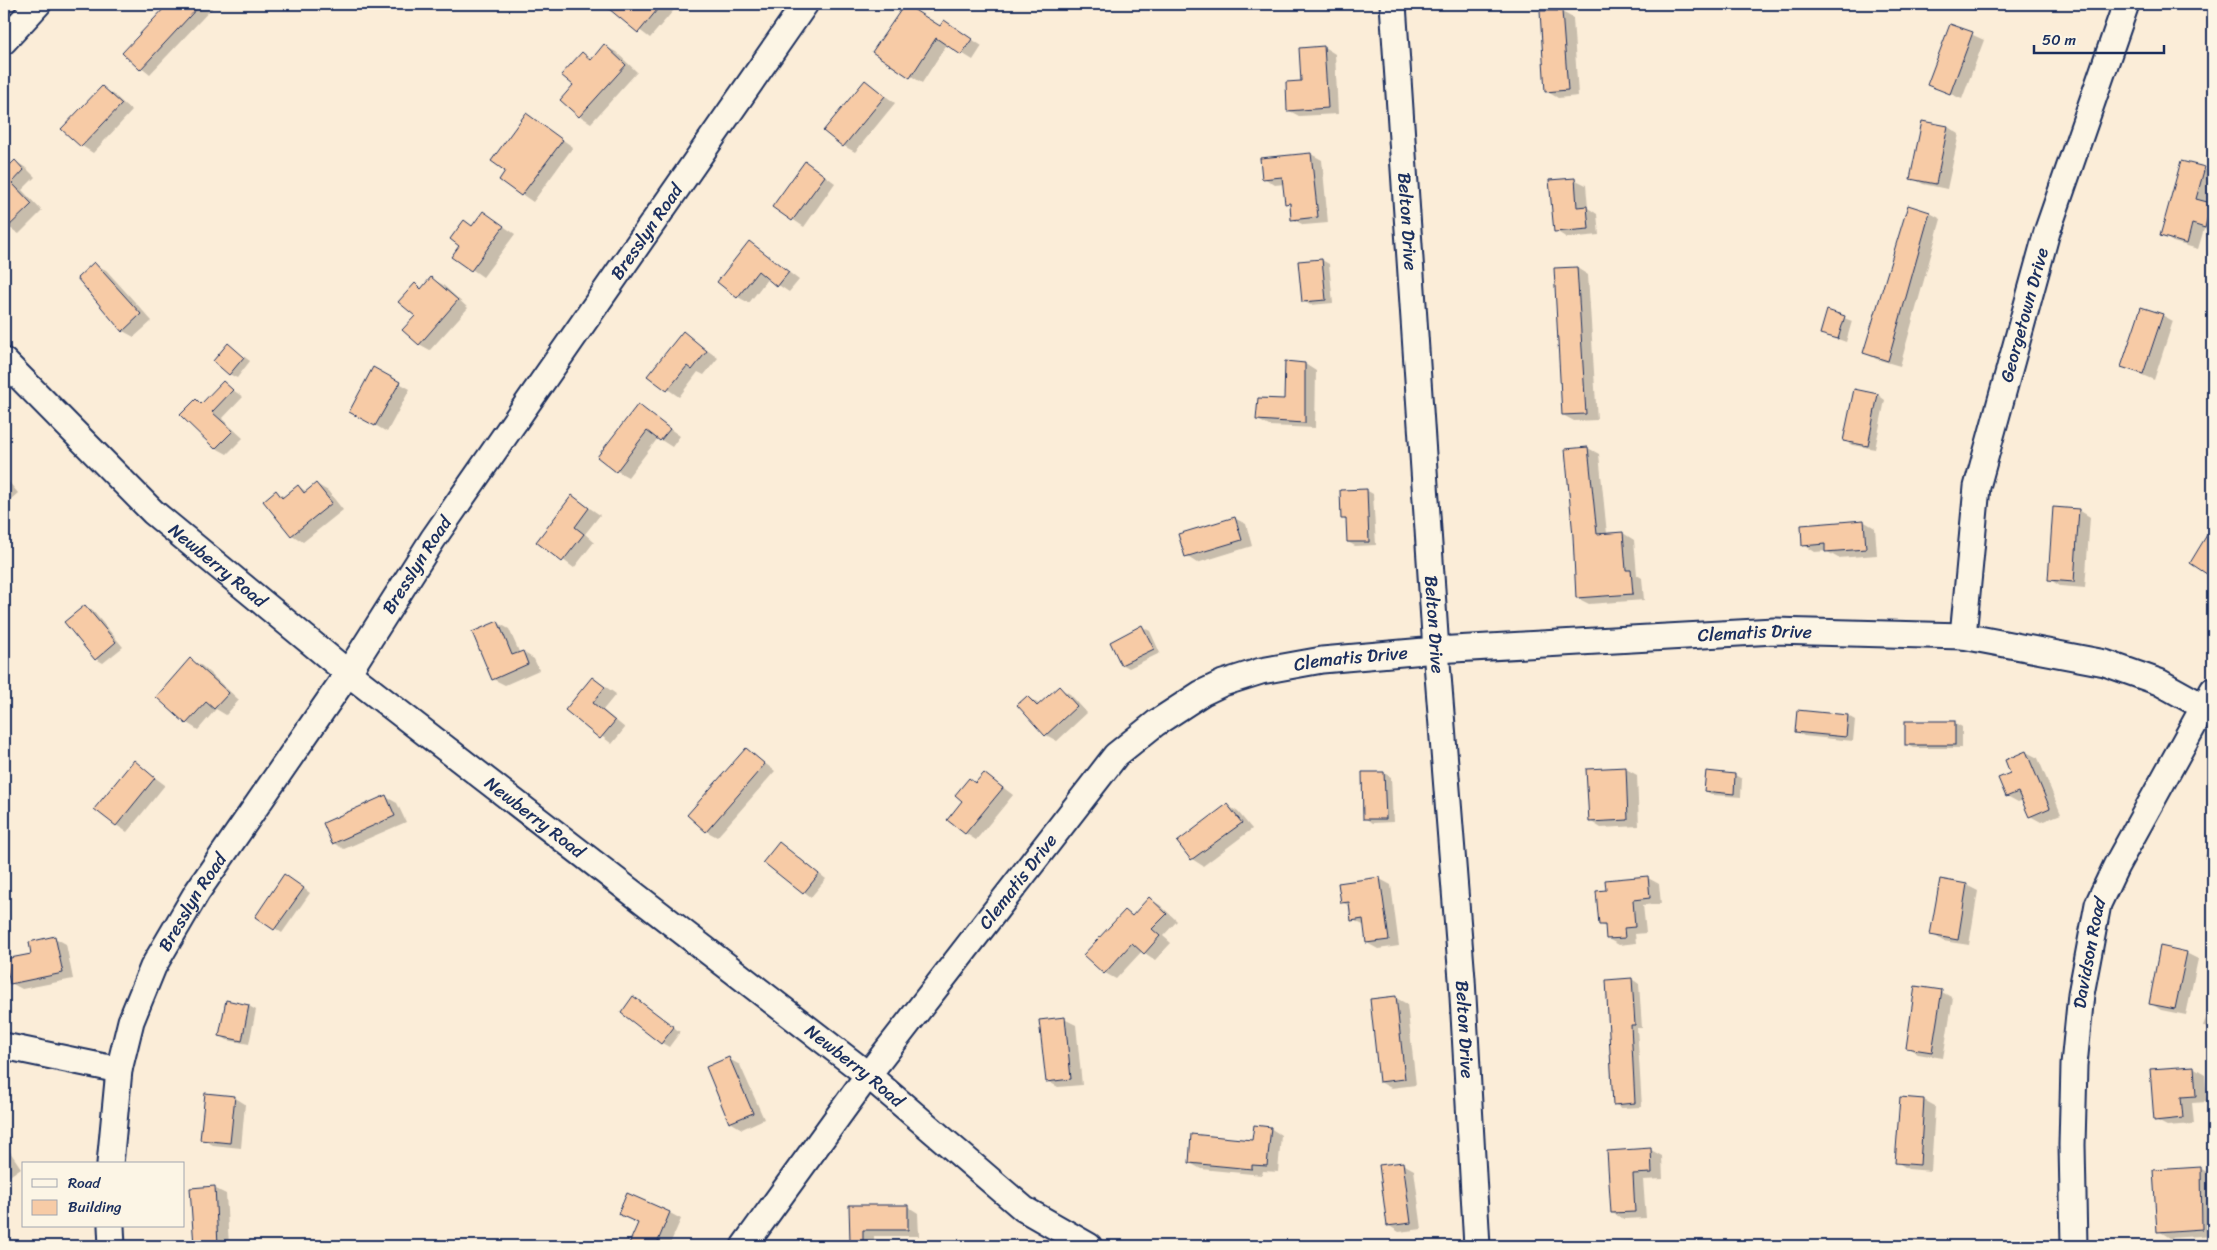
<svg xmlns="http://www.w3.org/2000/svg" width="2217" height="1250" font-family="Sriracha,sans-serif">
<style>
.shadow{fill:#0003}
.building{fill:#f7cba6;stroke:#1b2f5e}
.lines{fill:none;stroke-linecap:round;stroke-linejoin:round}
.minor-casing{stroke:#1b2f5e;stroke-width:29}
.minor{stroke:#fcf5e5;stroke-width:25}
.labels{text-anchor:middle;dominant-baseline:central;stroke-width:4;stroke-linejoin:round;paint-order:stroke}
.street-label{font-size:18px;fill:#1b2f5e;stroke:#fcf5e5}
</style>
<rect width="100%" height="100%" fill="#fbedd8"/>
<filter id="ink" filterUnits="userSpaceOnUse"><feTurbulence type="fractalNoise" baseFrequency=".02" numOctaves="2"/><feDisplacementMap in="SourceGraphic" scale="10" xChannelSelector="R" yChannelSelector="G"/><feConvolveMatrix kernelMatrix="1 2 1 2 8 2 1 2 1" color-interpolation-filters="sRGB"/></filter>
<g filter="url(#ink)">
<g class="shadow">
<path d="M169 4H216L150 74 124 53Z"/>
<path d="M605 4H679L650 38Z"/>
<path d="M906 4 940 27 955 28 982 46 973 60 947 44 922 83 874 52Z"/>
<path d="M1562 12 1573 18 1578 96 1558 98 1546 91Z"/>
<path d="M1951 25 1984 40 1962 99 1928 84Z"/>
<path d="M605 46 616 52 637 72 591 123 580 116 575 85 582 53 593 59Z"/>
<path d="M1324 47 1335 54 1338 114 1299 116 1288 110Z"/>
<path d="M865 81 895 103 855 152 844 146Z"/>
<path d="M2213 85V95L2210 94Z"/>
<path d="M102 87 113 94 132 111 93 153 82 146 63 129Z"/>
<path d="M526 114 573 147 533 202 500 179 507 170Z"/>
<path d="M1923 122 1948 127 1959 134 1947 189 1923 184 1912 178Z"/>
<path d="M1311 154 1322 160 1328 223 1304 225 1292 219 1291 206 1287 203 1284 184 1275 185 1264 178Z"/>
<path d="M15 161 26 168 35 177 22 190 42 211 19 234 4 224V172Z"/>
<path d="M816 169 835 183 804 227 773 206Z"/>
<path d="M2204 169 2213 174V184L2208 203 2213 206V232L2204 229 2198 249 2173 242 2162 235Z"/>
<path d="M1574 179 1586 185 1588 208 1597 214 1599 235 1567 238 1556 231Z"/>
<path d="M484 213 515 234 483 277 453 256Z"/>
<path d="M1930 213 1941 219 1900 366 1876 359 1864 352Z"/>
<path d="M749 242 799 280 789 292 768 278 749 303 738 297Z"/>
<path d="M1322 260 1329 264 1333 303 1310 305 1303 301Z"/>
<path d="M94 264 106 270 152 321 134 337 123 331Z"/>
<path d="M1577 268 1588 275 1597 420 1574 421 1563 415Z"/>
<path d="M432 279 443 285 468 308 430 350 419 344 415 284 423 289Z"/>
<path d="M1828 312 1852 321 1846 342 1821 333Z"/>
<path d="M2162 315 2173 321 2154 380 2123 367Z"/>
<path d="M683 333 718 358 704 375 698 372 679 397 649 376Z"/>
<path d="M228 345 250 361 237 378 229 374Z"/>
<path d="M1305 364 1316 371 1315 428 1269 426 1258 420 1285 400Z"/>
<path d="M374 369 410 389 387 432 351 411Z"/>
<path d="M223 383 243 397 222 419 243 438 227 454 216 448 182 415 196 401 202 405Z"/>
<path d="M1878 395 1885 400 1875 449 1852 445 1845 441Z"/>
<path d="M638 406 680 436 672 447 658 438 628 477 617 471Z"/>
<path d="M1588 448 1599 454 1607 534 1623 533 1634 540 1637 575 1642 578 1644 600 1589 604 1577 598Z"/>
<path d="M4 476 18 493 4 505Z"/>
<path d="M316 484 328 491 343 510 303 542 292 535 276 492 285 497 298 486 307 492Z"/>
<path d="M1366 490 1373 494 1376 545 1355 546 1348 542 1347 521 1342 518Z"/>
<path d="M572 496 600 515 585 534 594 542 574 568 538 541Z"/>
<path d="M2055 509 2079 510 2090 517 2085 588 2060 586 2049 579Z"/>
<path d="M1234 518 1246 524 1252 546 1197 563 1186 556Z"/>
<path d="M1863 521 1875 528 1877 555 1838 558 1826 551 1815 552 1804 545Z"/>
<path d="M85 606 92 610 123 647 103 663 96 659Z"/>
<path d="M498 623 509 629 520 654 523 652 534 659 539 670 505 685 493 679Z"/>
<path d="M1142 627 1150 631 1160 653 1129 668 1122 664Z"/>
<path d="M191 660 202 666 239 700 226 715 216 709 198 730 187 723 158 697Z"/>
<path d="M593 678 616 694 603 710 625 728 612 744 567 710Z"/>
<path d="M1059 688 1070 694 1087 713 1057 741 1046 735 1028 697 1040 705Z"/>
<path d="M1848 716 1855 720 1853 741 1804 736 1797 732Z"/>
<path d="M1955 723 1962 727V748H1913L1906 744Z"/>
<path d="M746 749 775 771 717 837 706 831Z"/>
<path d="M2026 752 2038 758 2061 814 2041 822 2030 816 2023 800 2018 802 2007 796 2011 773Z"/>
<path d="M134 762 165 785 127 832 116 825Z"/>
<path d="M1626 769 1637 775 1639 826 1601 828 1590 821Z"/>
<path d="M1384 773 1391 777 1393 822 1372 823 1365 818Z"/>
<path d="M985 774 1013 795 976 840 965 833Z"/>
<path d="M1735 775 1742 779 1741 797 1713 795 1705 791Z"/>
<path d="M386 797 397 803 406 822 344 849 333 843Z"/>
<path d="M1227 805 1238 812 1252 829 1203 866 1192 859 1179 842Z"/>
<path d="M2213 840V863L2204 858Z"/>
<path d="M780 843 826 879 811 897 765 862Z"/>
<path d="M1648 878 1659 884 1661 904 1643 905 1646 933 1635 934 1636 943 1619 945 1608 939 1607 928 1600 924 1607 892 1606 881Z"/>
<path d="M1380 879 1391 885 1399 946 1378 949 1367 943 1365 926 1353 920 1351 907 1342 902Z"/>
<path d="M292 880 310 893 282 933 257 916Z"/>
<path d="M1966 885 1978 891 1969 945 1943 941 1932 934Z"/>
<path d="M1149 899 1160 905 1177 921 1163 936 1171 943 1155 960 1142 951 1116 979 1105 973 1126 911 1133 916Z"/>
<path d="M55 938 66 944 73 979 22 989 11 983 33 955Z"/>
<path d="M2186 953 2198 959 2186 1015 2161 1010 2150 1003Z"/>
<path d="M1632 979 1639 984 1642 1028H1637L1642 1107 1621 1108 1614 1104Z"/>
<path d="M1916 987 1942 992 1953 998 1943 1058 1918 1054 1907 1047Z"/>
<path d="M1396 998 1407 1004 1416 1085 1391 1088 1380 1082Z"/>
<path d="M227 1002 249 1006 256 1010 249 1044 227 1040 220 1035Z"/>
<path d="M641 1002 680 1032 669 1047 662 1043Z"/>
<path d="M2209 1010 2213 1011V1032L2203 1026Z"/>
<path d="M1064 1019 1076 1025 1082 1085 1058 1087 1047 1081Z"/>
<path d="M729 1059 740 1065 764 1119 742 1129 730 1122Z"/>
<path d="M2193 1067 2205 1074 2207 1102 2192 1103 2194 1124 2167 1126 2155 1120Z"/>
<path d="M234 1097 245 1104 241 1148 213 1145 202 1139Z"/>
<path d="M1901 1098 1924 1100 1935 1106 1931 1171 1908 1169 1897 1162Z"/>
<path d="M1270 1128 1281 1135 1278 1172 1263 1171 1262 1175 1201 1169 1190 1163 1253 1141Z"/>
<path d="M4 1143 21 1168 4 1180Z"/>
<path d="M1651 1150 1662 1156 1663 1179 1643 1180 1646 1218 1624 1219 1612 1213 1608 1152Z"/>
<path d="M1403 1164 1414 1170 1422 1229 1399 1232 1388 1225Z"/>
<path d="M2200 1168 2212 1175 2213 1235 2170 1238 2159 1231Z"/>
<path d="M214 1188 226 1194 229 1246H195Z"/>
<path d="M851 1206H907L918 1213 919 1236H874V1246H860L851 1241Z"/>
<path d="M670 1213 681 1219 669 1246H630L639 1223Z"/>
<path d="M4 1236 15 1243 16 1246H4Z"/>
<path d="M1630 1240 1640 1246H1607V1242Z"/>
<path d="M1934 1240 1944 1246H1913V1241Z"/>
</g>
<g class="building">
<path d="M168 4H201L140 70 122 53Z"/>
<path d="M603 4H662L638 33Z"/>
<path d="M905 4 940 26 944 20 972 39 961 55 936 38 910 78 872 52Z"/>
<path d="M1540 11H1562L1568 90 1545 92Z"/>
<path d="M1950 24 1973 32 1950 94 1927 85Z"/>
<path d="M604 44 626 65 579 117 560 100 573 85 561 75 582 52 591 60Z"/>
<path d="M1324 46 1328 108 1287 111 1286 82 1301 81 1299 48Z"/>
<path d="M865 80 885 96 843 147 823 131Z"/>
<path d="M102 86 122 104 81 147 61 129Z"/>
<path d="M526 113 563 140 521 196 499 180 505 171 491 161Z"/>
<path d="M1922 121 1948 126 1936 184 1910 179Z"/>
<path d="M1311 153 1318 217 1291 220 1290 203 1285 204 1282 177 1262 179 1260 158Z"/>
<path d="M15 160 24 170 12 183 32 204 4 231V171Z"/>
<path d="M805 161 825 176 792 221 772 207Z"/>
<path d="M2181 161 2205 167 2196 199 2211 203 2205 228 2192 224 2187 244 2160 236Z"/>
<path d="M1575 178 1577 207 1587 206 1589 229 1554 232 1549 180Z"/>
<path d="M1908 205 1930 212 1888 361 1863 353Z"/>
<path d="M483 211 504 226 471 271 451 257 459 246 450 239 464 220 472 226Z"/>
<path d="M749 241 789 272 777 287 758 271 737 298 717 282Z"/>
<path d="M1322 259 1326 300 1302 302 1298 261Z"/>
<path d="M94 262 141 314 122 332 77 278Z"/>
<path d="M1577 267 1586 414 1562 415 1554 268Z"/>
<path d="M431 277 458 300 419 345 402 330 415 316 398 302 415 283 421 289Z"/>
<path d="M2141 307 2163 314 2143 374 2121 367Z"/>
<path d="M1827 310 1845 316 1838 339 1820 334Z"/>
<path d="M683 331 707 351 692 370 687 366 667 391 647 376Z"/>
<path d="M228 343 244 357 229 375 213 361Z"/>
<path d="M1285 361 1305 363V423L1256 420 1258 398 1284 399Z"/>
<path d="M373 367 400 382 375 426 349 412Z"/>
<path d="M223 381 233 390 212 412 233 431 215 449 180 415 196 399 201 404Z"/>
<path d="M1854 389 1878 394 1868 446 1843 441Z"/>
<path d="M638 404 670 429 660 441 647 431 616 472 597 457Z"/>
<path d="M1588 447 1597 534 1623 532 1626 570H1631L1633 594 1576 598 1573 536 1565 449Z"/>
<path d="M316 483 332 503 291 536 263 501 276 490 282 498 298 485 304 493Z"/>
<path d="M1367 489 1369 542H1347L1346 519H1341L1340 490Z"/>
<path d="M572 495 589 508 575 527 584 534 562 562 536 542Z"/>
<path d="M2053 507 2079 509 2074 582 2048 580Z"/>
<path d="M1235 517 1242 540 1185 557 1178 534Z"/>
<path d="M1864 520 1866 549 1825 552V544L1802 546 1801 525Z"/>
<path d="M2213 525V578L2190 563Z"/>
<path d="M85 605 116 642 95 660 64 622Z"/>
<path d="M498 621 512 655 523 651 528 664 492 680 472 632Z"/>
<path d="M1142 625 1154 649 1121 665 1110 642Z"/>
<path d="M190 658 229 693 214 709 206 702 186 724 156 697Z"/>
<path d="M592 677 605 687 593 703 615 721 600 739 565 710Z"/>
<path d="M1059 686 1077 706 1045 736 1017 705 1027 696 1037 706Z"/>
<path d="M1797 710 1848 715 1846 737 1795 732Z"/>
<rect x="1905" y="721" width="50" height="24"/>
<path d="M746 748 765 764 706 832 687 815Z"/>
<path d="M2026 751 2050 808 2029 817 2018 792 2006 797 1998 778 2010 773 2005 760Z"/>
<path d="M134 760 155 778 116 826 94 809Z"/>
<path d="M1626 767 1628 820 1589 822 1586 769Z"/>
<path d="M1706 771 1735 774 1734 794 1704 791Z"/>
<path d="M1362 772H1384L1386 819H1363Z"/>
<path d="M984 773 1003 788 965 834 947 820 962 801 955 795 969 778 975 783Z"/>
<path d="M386 795 395 816 332 844 323 823Z"/>
<path d="M1227 804 1242 823 1191 860 1177 842Z"/>
<path d="M779 842 819 874 803 894 763 862Z"/>
<path d="M284 874 304 888 274 930 255 917Z"/>
<path d="M1648 876 1650 898 1633 900 1635 927 1624 928 1625 938 1606 939 1605 925H1599L1596 891 1606 890 1605 880Z"/>
<path d="M1380 877 1389 940 1366 943 1363 919 1351 921 1349 902 1341 903 1338 883Z"/>
<path d="M1940 879 1967 884 1958 940 1930 935Z"/>
<path d="M1149 897 1167 914 1152 929 1160 936 1144 954 1132 943 1104 974 1083 955 1125 910 1132 916Z"/>
<path d="M55 936 63 973 10 984 5 959 31 954 29 942Z"/>
<path d="M2160 946 2187 952 2175 1009 2149 1004Z"/>
<path d="M1632 978 1635 1025H1631L1635 1103 1613 1105 1606 980Z"/>
<path d="M1915 986 1942 990 1932 1052 1906 1048Z"/>
<path d="M633 996 674 1027 661 1044 621 1013Z"/>
<path d="M1396 996 1405 1079 1379 1082 1370 999Z"/>
<path d="M226 1000 249 1005 242 1041 219 1036Z"/>
<path d="M1065 1017 1071 1079 1046 1082 1039 1020Z"/>
<path d="M729 1057 753 1113 729 1123 706 1067Z"/>
<path d="M2194 1066 2196 1096 2181 1097 2183 1118 2154 1121 2150 1069Z"/>
<path d="M205 1093 235 1096 230 1143 200 1140Z"/>
<path d="M1900 1097 1924 1099 1920 1165 1895 1163Z"/>
<path d="M1254 1125 1271 1127 1267 1166 1252 1165V1169L1189 1163 1191 1134 1252 1140Z"/>
<path d="M1651 1148 1652 1173 1633 1174 1635 1212 1611 1213 1607 1151Z"/>
<path d="M1403 1162 1411 1223 1387 1226 1379 1165Z"/>
<path d="M2201 1167 2202 1229 2157 1232 2153 1170Z"/>
<path d="M215 1186 218 1245 194 1246 190 1188Z"/>
<path d="M627 1193 670 1212 656 1246H628L638 1223 618 1214Z"/>
<path d="M849 1205H908V1230H863V1242H850Z"/>
</g>
<g class="lines">
<defs>
<g id="minor">
<path id="s1" d="M1393 4 1436 650 1462 979 1477 1246"/>
<path d="M4 41 38 4"/>
<path id="s2" d="M4 361 153 512 348 673 868 1075 1024 1209 1089 1246"/>
<path id="s3" d="M1963 636 1977 487 2047 232 2126 4"/>
<path d="M4 1046 119 1070"/>
<path id="s4" d="M110 1164 119 1070 131 1021 153 967 197 892 348 673 433 539 805 4"/>
<path d="M111 1226 112 1246"/>
<path id="s5" d="M744 1246 868 1075 1116 755 1156 723 1202 693 1223 683 1261 671 1322 660 1436 650 1774 631 1963 636 2105 663 2159 682 2213 712"/>
<path id="s6" d="M2074 1246 2072 1145 2074 1065 2081 994 2098 904 2116 866 2213 690"/>
</g>
</defs>
<use href="#minor" class="minor-casing"/>
<use href="#minor" class="minor"/>
</g>
</g>
<g class="labels">
<g class="street-label">
<text stroke="none"><textPath href="#s1" startOffset="218">Belton Drive</textPath></text>
<text stroke="none"><textPath href="#s4" startOffset="1089">Bresslyn Road</textPath></text>
<text stroke="none"><textPath href="#s3" startOffset="328">Georgetown Drive</textPath></text>
<text stroke="none"><textPath href="#s2" startOffset="296">Newberry Road</textPath></text>
<text stroke="none"><textPath href="#s4" startOffset="684">Bresslyn Road</textPath></text>
<text stroke="none"><textPath href="#s1" startOffset="622">Belton Drive</textPath></text>
<text stroke="none"><textPath href="#s5" startOffset="1281">Clematis Drive</textPath></text>
<text stroke="none"><textPath href="#s5" startOffset="876">Clematis Drive</textPath></text>
<text stroke="none"><textPath href="#s2" startOffset="701">Newberry Road</textPath></text>
<text stroke="none"><textPath href="#s5" startOffset="456">Clematis Drive</textPath></text>
<text stroke="none"><textPath href="#s4" startOffset="279">Bresslyn Road</textPath></text>
<text stroke="none"><textPath href="#s6" startOffset="294">Davidson Road</textPath></text>
<text stroke="none"><textPath href="#s1" startOffset="1028">Belton Drive</textPath></text>
<text stroke="none"><textPath href="#s2" startOffset="1106">Newberry Road</textPath></text>
</g>
</g>
<rect width="2217" height="1250" fill="none" stroke="#fcf5e5" stroke-width="20"/>
<rect x="10" y="10" width="2197" height="1230" fill="none" stroke="#1b2f5e" stroke-width="2" filter="url(#ink)"/>
<rect x="22" y="1162" width="162" height="65" fill="#fcf5e5" stroke="#a2a6af"/>
<rect x="32" y="1179" width="25" height="8" fill="#fcf5e5" stroke="#a2a6af"/>
<text x="68" y="1188" font-size="15" fill="#1b2f5e">Road</text>
<rect x="32" y="1200" width="25" height="15" fill="#f7cba6" stroke="#a2a6af"/>
<text x="68" y="1212" font-size="15" fill="#1b2f5e">Building</text>
<path d="M2034 45v8h130v-8" fill="none" stroke="#1b2f5e" stroke-width="2.5"/>
<text x="2042" y="45" font-size="15" fill="#1b2f5e" stroke="#fcf5e5" stroke-width="4" paint-order="stroke">50 m</text>
</svg>
